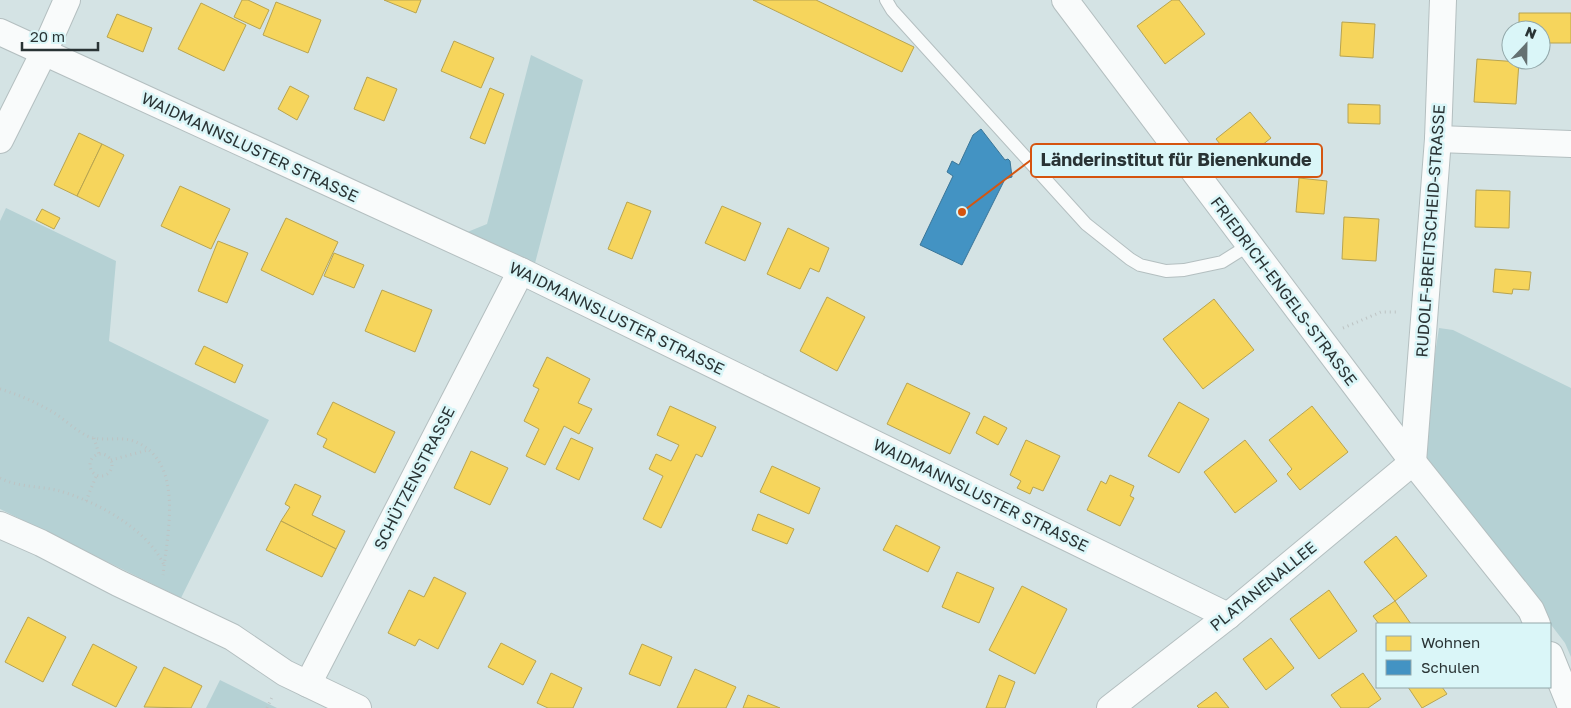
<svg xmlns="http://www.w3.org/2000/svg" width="1571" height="708" font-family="'Golos Text',sans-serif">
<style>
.green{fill:#b5d1d4}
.homes{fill:#f6d55c;stroke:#b8a450}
.schools{fill:#4393c3;stroke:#3b7698}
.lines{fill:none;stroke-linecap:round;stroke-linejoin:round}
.service-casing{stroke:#b4bfc0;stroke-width:14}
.minor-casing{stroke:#b4bfc0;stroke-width:28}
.path{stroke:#bdc3c3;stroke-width:3;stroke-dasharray:1 4;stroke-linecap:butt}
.service{stroke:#f9fbfb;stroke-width:12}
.minor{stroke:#f9fbfb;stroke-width:26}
.labels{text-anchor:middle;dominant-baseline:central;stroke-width:5;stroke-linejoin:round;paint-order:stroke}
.street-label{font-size:16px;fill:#293334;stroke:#daf6f8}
.leader{fill:none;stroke:#d55510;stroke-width:2}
.callout-dot{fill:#d55510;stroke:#daf6f8;stroke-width:2}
.callout{fill:#daf6f8;stroke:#d55510;stroke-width:2}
.callout-label{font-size:18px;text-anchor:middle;font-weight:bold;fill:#293334}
</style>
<rect width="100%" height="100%" fill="#d4e3e4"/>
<g class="green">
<path d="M531 55 583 80 534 267 465 233 487 224Z"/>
<path d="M6 208 116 261 109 341 269 420 181 598 0 509V221Z"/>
<path d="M1439 328 1453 330 1571 388V657L1565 643 1483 536 1419 459Z"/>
<path d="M220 680 277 708H206Z"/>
</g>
<g class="homes">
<path d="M242 0H248L269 10 260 29 234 17Z"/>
<path d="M384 0H421L416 13Z"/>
<path d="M753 0H816L914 47 902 72Z"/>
<path d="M1172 0H1179L1205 34 1165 64 1137 26Z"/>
<path d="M276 2 321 20 308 53 263 35Z"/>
<path d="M201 3 246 25 224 71 178 49Z"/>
<path d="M1519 13H1571V43H1541V30H1519Z"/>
<path d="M117 14 152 28 143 52 107 37Z"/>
<path d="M1342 22 1375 24 1373 58 1340 56Z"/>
<path d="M454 41 494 58 481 88 441 71Z"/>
<path d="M1477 59 1519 62 1516 104 1474 102Z"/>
<path d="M367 77 397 89 384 121 354 109Z"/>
<path d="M290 86 309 96 297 120 278 109Z"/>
<path d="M490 88 504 94 485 144 470 138Z"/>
<path d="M1348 104 1380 105V124L1348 123Z"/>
<path d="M1250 112 1271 138 1237 165 1216 139Z"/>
<path d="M79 133 102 144 77 196 54 185Z"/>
<path d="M102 144 124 155 99 207 77 196Z"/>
<path d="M1299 178 1327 181 1324 214 1296 212Z"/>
<path d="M180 186 230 209 211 249 161 226Z"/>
<path d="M1476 190 1510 191 1509 228 1475 227Z"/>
<path d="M627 202 651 211 632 259 608 249Z"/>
<path d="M722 206 761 223 745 261 705 243Z"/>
<path d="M42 209 60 218 54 229 36 220Z"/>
<path d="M1344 217 1379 219 1376 261 1342 259Z"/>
<path d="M286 218 338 242 313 295 261 270Z"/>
<path d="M788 228 829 248 819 272 810 268 800 289 767 274Z"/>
<path d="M218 241 248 253 227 303 198 291Z"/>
<path d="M334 253 364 265 354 288 324 276Z"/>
<path d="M1495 269 1531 272 1529 290 1513 289 1512 294 1493 292Z"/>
<path d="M382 290 432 310 415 352 365 331Z"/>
<path d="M827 297 865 317 837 371 800 351Z"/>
<path d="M1214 299 1254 350 1203 389 1163 339Z"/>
<path d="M204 346 243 365 235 383 195 364Z"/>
<path d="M547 357 590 379 578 403 592 409 579 434 564 426 545 465 526 456 539 429 524 421 539 389 533 386Z"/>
<path d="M907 383 970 413 950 454 887 424Z"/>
<path d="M333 402 395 432 375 473 323 447 327 439 317 434Z"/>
<path d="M1179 402 1209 419 1179 473 1148 456Z"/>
<path d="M670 406 716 427 702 457 696 454 661 528 643 519 663 476 649 469 656 454 671 461 679 445 657 435Z"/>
<path d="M1312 406 1348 452 1300 490 1287 474 1292 469 1269 440Z"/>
<path d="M984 416 1007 428 998 445 976 433Z"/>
<path d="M571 438 593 448 579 480 556 469Z"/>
<path d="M1026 440 1060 456 1043 491 1033 487 1030 494 1017 488 1021 481 1010 475Z"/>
<path d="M1245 440 1277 481 1235 513 1204 472Z"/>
<path d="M471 451 508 468 490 505 454 488Z"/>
<path d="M772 466 820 488 809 514 760 492Z"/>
<path d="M1110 475 1134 486 1130 496 1134 498 1120 526 1087 510 1101 481 1106 484Z"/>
<path d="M295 484 321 496 312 515 345 531 336 549 281 521 290 507 285 504Z"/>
<path d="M758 514 794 529 787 544 752 530Z"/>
<path d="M281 521 336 549 322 577 266 550Z"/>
<path d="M896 525 940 547 928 572 883 550Z"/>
<path d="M1396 536 1427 576 1395 601 1364 562Z"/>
<path d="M957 572 994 588 979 623 942 607Z"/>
<path d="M434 577 466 593 438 649 419 639 415 646 388 633 409 590 424 597Z"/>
<path d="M1022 586 1067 609 1035 674 989 650Z"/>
<path d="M1329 590 1357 631 1319 659 1290 619Z"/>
<path d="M1395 601 1411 624H1379L1373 616Z"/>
<path d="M28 617 66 637 43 682 5 662Z"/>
<path d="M1271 638 1294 668 1266 690 1243 659Z"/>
<path d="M501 643 536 661 523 685 488 667Z"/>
<path d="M93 644 137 667 116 707 72 685Z"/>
<path d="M642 644 672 657 660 686 629 674Z"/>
<path d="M164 667 202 686 191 708 144 707Z"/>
<path d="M695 669 736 687 726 708H677Z"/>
<path d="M551 673 582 688 573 708H548L537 703Z"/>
<path d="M1363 673 1381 699 1368 708H1341L1331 695Z"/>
<path d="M999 675 1015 682 1005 708H986Z"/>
<path d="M1408 687H1442L1447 694 1422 708Z"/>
<path d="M1216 692 1229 708H1199L1197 706Z"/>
<path d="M748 695 780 708H743Z"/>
</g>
<path class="schools" d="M981 129 1005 160 1008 159 1010 161 1012 177 1005 179 962 265 920 245 953 176 947 172 952 161 959 165 973 135Z"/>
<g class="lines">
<defs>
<path id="service" d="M886 0 892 10 1086 224 1130 259 1140 265 1166 271 1184 270 1222 262 1249 245"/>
<g id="minor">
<path d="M1065 0 1413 462 1531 610 1537 624"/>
<path d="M0 32 521 271 1228 616"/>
<path d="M1438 139 1571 144"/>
<path d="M0 140 44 52 67 0"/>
<path d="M1413 462 1438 139 1443 0"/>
<path d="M0 525 41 543 118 583 232 637 285 673 358 708"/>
<path d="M1550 655 1571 707"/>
<path d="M308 684 521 271"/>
<path d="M1110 708 1228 616 1413 462"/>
</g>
</defs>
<use href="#service" class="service-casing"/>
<use href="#minor" class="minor-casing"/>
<g class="path">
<path d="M1343 328 1381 312H1399"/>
<path d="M0 389C20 395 38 403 56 414 66 421 76 430 87 436 103 443 120 435 136 442 185 463 167 535 163 575"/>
<path d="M94 438 99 454"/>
<circle cx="101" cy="465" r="11"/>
<path d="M111 460 148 450"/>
<path d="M0 478C17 487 38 486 56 490 94 500 147 528 164 565"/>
<path d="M86 501 97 474"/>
<path d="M267 708 273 695"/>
</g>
<use href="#service" class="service"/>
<use href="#minor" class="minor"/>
</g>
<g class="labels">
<g class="street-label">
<text transform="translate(250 147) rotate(25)">WAIDMANNSLUSTER STRASSE</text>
<text transform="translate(1430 231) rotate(-86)">RUDOLF-BREITSCHEID-STRASSE</text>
<text transform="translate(1284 291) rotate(53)">FRIEDRICH-ENGELS-STRASSE</text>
<text transform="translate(617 318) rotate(26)">WAIDMANNSLUSTER STRASSE</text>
<text transform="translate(414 478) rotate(-63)">SCHÜTZENSTRASSE</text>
<text transform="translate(981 495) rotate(26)">WAIDMANNSLUSTER STRASSE</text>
<text transform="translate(1263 586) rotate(-39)">PLATANENALLEE</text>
</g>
</g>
<path class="leader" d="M962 212L1031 160"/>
<circle class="callout-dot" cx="962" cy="212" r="5"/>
<rect class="callout" x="1031" y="144" width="291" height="33" rx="5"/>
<g class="callout-label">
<text x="1176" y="166">Länderinstitut für Bienenkunde</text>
</g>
<rect x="1376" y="623" width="175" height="65" fill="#daf6f8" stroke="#93a8aa"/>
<rect x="1386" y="636" width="25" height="15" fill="#f6d55c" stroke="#93a8aa"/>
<text x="1421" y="648" font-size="15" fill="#293334">Wohnen</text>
<rect x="1386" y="660" width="25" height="15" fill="#4393c3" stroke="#93a8aa"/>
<text x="1421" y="673" font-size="15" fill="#293334">Schulen</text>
<g transform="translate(1526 45) rotate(22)"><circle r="24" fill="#daf6f8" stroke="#93a8aa"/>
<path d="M0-4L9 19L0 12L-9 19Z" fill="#657172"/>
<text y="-8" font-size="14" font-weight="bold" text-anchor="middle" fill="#293334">N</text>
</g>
<path d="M22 42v8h76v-8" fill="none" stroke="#293334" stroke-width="2.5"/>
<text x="30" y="42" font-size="15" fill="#293334" stroke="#daf6f8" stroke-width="4" paint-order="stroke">20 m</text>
</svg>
